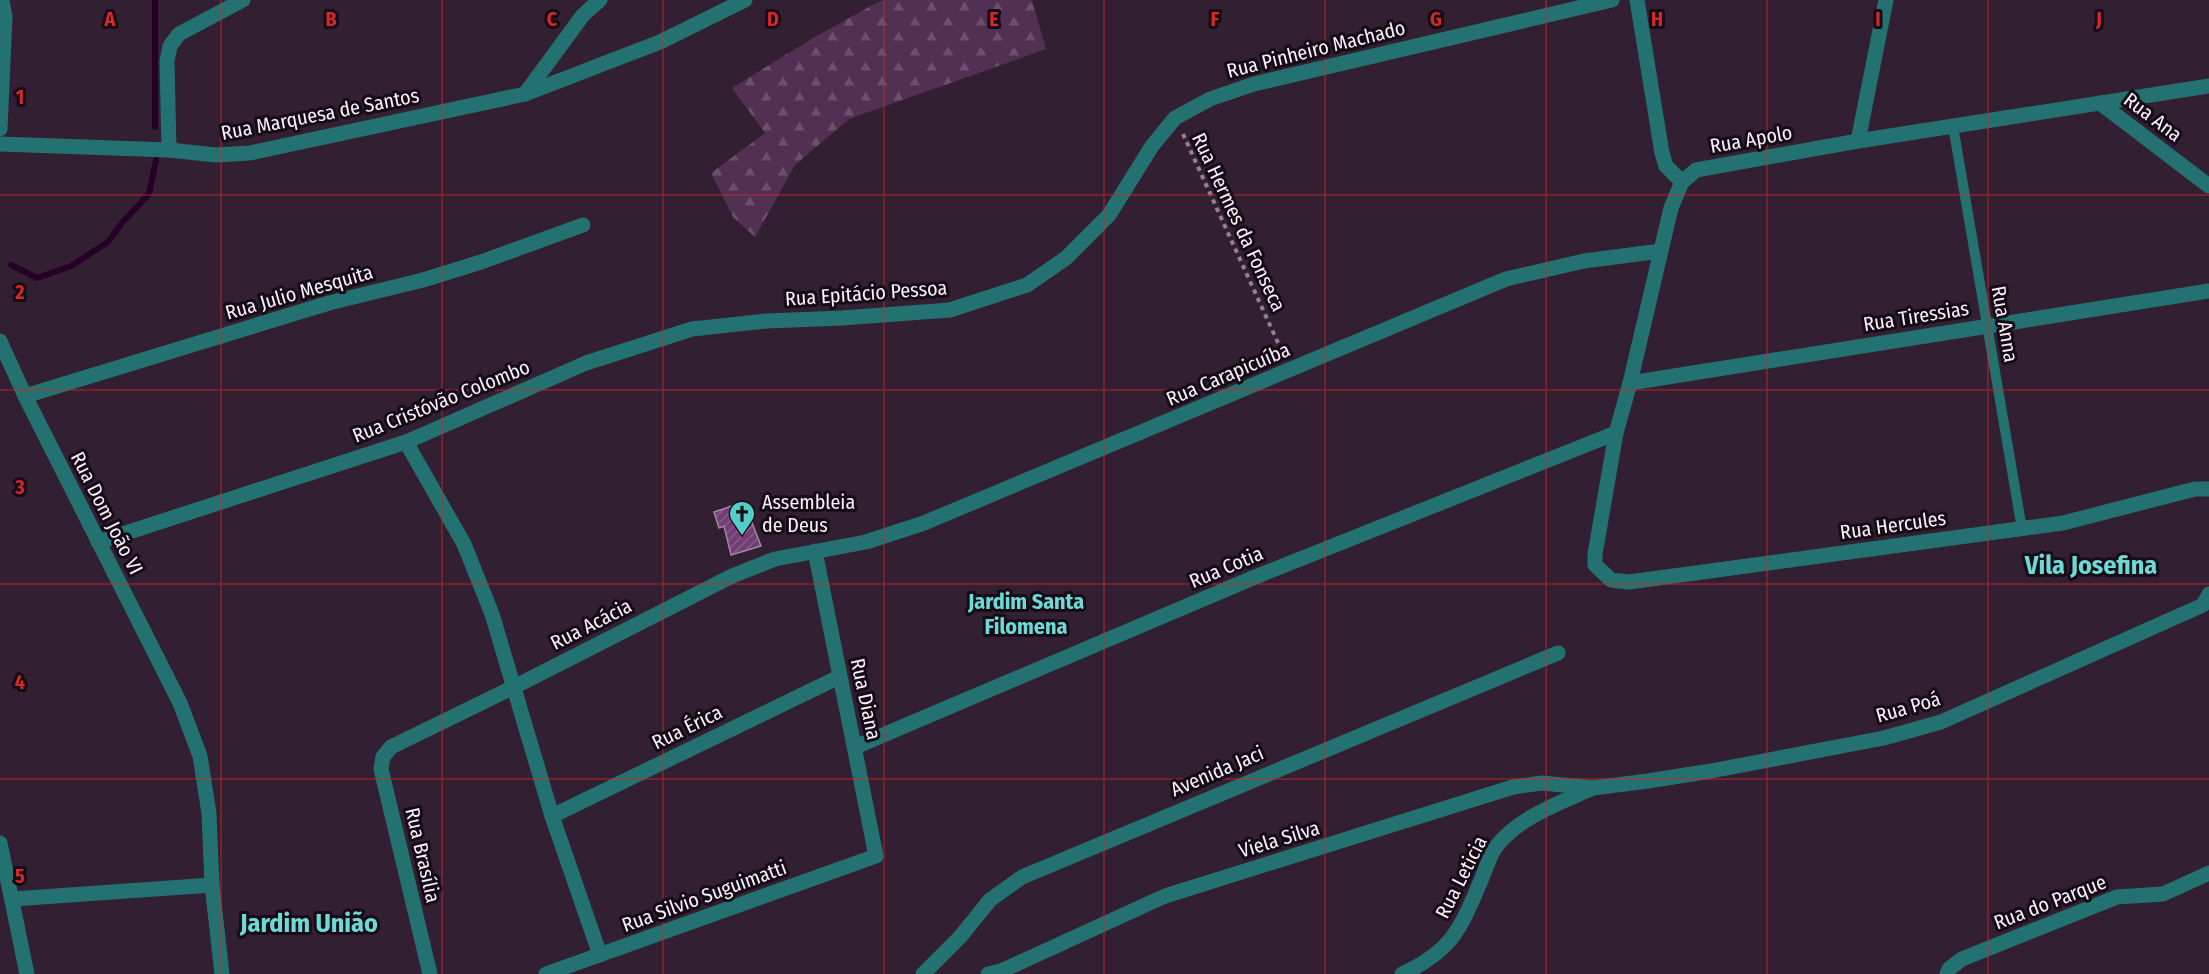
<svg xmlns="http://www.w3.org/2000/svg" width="2209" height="974" font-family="'Fira Sans Condensed',sans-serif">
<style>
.forest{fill:url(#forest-firs)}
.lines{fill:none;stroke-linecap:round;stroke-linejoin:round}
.stream{stroke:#250128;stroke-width:6}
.building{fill:url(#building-hatch);stroke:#9f879f;stroke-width:1.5}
.path{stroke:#928192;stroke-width:4;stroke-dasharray:4.5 4.5;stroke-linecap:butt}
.service{stroke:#237271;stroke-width:10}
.minor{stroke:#237271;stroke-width:15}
.grid{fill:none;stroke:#d62828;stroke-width:1.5;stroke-opacity:0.55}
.labels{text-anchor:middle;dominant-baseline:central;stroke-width:6;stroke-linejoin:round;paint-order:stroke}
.street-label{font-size:20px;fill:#fdf0fd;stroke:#150c15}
.poi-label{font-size:20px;fill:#fdf0fd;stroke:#150c15;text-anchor:start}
.quarter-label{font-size:22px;font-weight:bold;fill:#6edad7;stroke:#150c15}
.district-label{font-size:26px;font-weight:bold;fill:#6edad7;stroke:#150c15}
.grid-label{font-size:20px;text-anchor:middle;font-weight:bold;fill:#d62828;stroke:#150c15;stroke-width:6;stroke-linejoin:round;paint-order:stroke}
</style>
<defs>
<pattern id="forest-firs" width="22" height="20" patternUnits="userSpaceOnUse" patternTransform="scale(1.5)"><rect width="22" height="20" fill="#523053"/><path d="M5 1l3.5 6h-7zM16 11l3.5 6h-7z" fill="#6c4e6d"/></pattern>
<pattern id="building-hatch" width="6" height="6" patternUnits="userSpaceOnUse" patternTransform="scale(1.5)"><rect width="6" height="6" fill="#733e74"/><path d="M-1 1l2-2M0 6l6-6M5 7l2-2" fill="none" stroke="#885a89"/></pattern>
</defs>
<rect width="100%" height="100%" fill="#321f32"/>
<path class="forest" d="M885 0H1032L1046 49 849 119 795 165 755 237 733 217 711 173 765 133 732 88 813 38 876 3Z"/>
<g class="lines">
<g class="stream">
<path d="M155 0V127"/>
<path d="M11 265 37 278 71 266 108 242 122 223 149 194 156 160"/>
</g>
</g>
<path class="building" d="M744 502 761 546 731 555 724 526 719 528 714 512Z"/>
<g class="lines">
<path class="path" d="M1183 134 1284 356"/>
<path class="service" d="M1953 126 2022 529"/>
<g class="minor">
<path d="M1637 0 1662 153 1666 166 1682 182"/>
<path d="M2209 86 1858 141 1696 170 1682 182 1671 208 1630 383 1616 433 1595 554V565L1611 580 1629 582 2063 523 2195 489H2209"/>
<path d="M525 94 583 15 600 0"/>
<path d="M2100 103 2209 186"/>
<path d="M0 129 5 17 2 0"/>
<path d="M1858 141 1886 0"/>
<path d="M0 144 169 150 216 155 250 153 525 94 660 42 745 0"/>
<path d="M169 150 167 61 170 46 179 34 243 0"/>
<path d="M0 341 25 396 180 703 200 756 209 813 212 885 222 974"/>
<path d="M1630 383 2209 291"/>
<path d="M25 396 329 303 423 280 481 262 583 225"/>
<path d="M406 442 464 544 492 614 552 816 600 955"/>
<path d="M98 542 406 442 586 363 692 329 767 321 842 318 950 310 1027 285 1066 258 1109 215 1152 146 1175 118 1210 99 1254 84 1612 0"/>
<path d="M855 747 1255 577 1616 433"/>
<path d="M552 816 839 677"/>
<path d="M0 843 27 974"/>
<path d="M13 899 212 885"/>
<path d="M430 974 381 769 383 757 391 747 514 687 732 576 775 559 866 542 924 523 1506 279 1584 261 1661 251"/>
<path d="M546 974 876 856 815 551"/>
<path d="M923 974 960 937 990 900 1022 877 1558 653"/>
<path d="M988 974 1001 971 1165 896 1513 787 1542 783 1593 788 1648 781 1711 771 1884 738 1941 722 2203 605 2209 594"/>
<path d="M1402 974C1454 950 1461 927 1482 878 1486 868 1490 856 1495 848 1518 817 1560 803 1593 788"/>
<path d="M1947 974 1949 969 1962 959 2117 897 2163 894 2209 873"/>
</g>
</g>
<path class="grid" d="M221 0V974M442 0V974M663 0V974M884 0V974M1104 0V974M1325 0V974M1546 0V974M1767 0V974M1988 0V974M0 195H2209M0 390H2209M0 584H2209M0 779H2209"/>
<defs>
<symbol id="church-pin" viewBox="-11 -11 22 30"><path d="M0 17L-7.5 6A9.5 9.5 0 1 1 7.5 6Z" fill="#53cdca" stroke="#150c15"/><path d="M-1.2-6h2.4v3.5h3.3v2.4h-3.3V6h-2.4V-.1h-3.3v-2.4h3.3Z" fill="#111"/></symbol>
</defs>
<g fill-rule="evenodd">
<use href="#church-pin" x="727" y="499" width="30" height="40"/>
</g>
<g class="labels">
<g class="street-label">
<text transform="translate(1316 49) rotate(-14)">Rua Pinheiro Machado</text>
<text transform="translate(320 114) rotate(-11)">Rua Marquesa de Santos</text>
<text transform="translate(2153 117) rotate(37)">Rua Ana</text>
<text transform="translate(1751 139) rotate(-10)">Rua Apolo</text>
<text transform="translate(1239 222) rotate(65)">Rua Hermes da Fonseca</text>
<text transform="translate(299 292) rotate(-16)">Rua Julio Mesquita</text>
<text transform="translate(866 293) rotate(-4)">Rua Epitácio Pessoa</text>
<text transform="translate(1916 316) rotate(-9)">Rua Tiressias</text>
<text transform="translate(2005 324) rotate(80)">Rua Anna</text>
<text transform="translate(1228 374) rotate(-23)">Rua Carapicuíba</text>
<text transform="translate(441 401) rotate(-22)">Rua Cristóvão Colombo</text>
<text transform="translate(107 513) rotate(63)">Rua Dom João VI</text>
<text transform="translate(1893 525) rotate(-8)">Rua Hercules</text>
<text transform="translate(1226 567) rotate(-23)">Rua Cotia</text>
<text transform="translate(591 624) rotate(-27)">Rua Acácia</text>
<text transform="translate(866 699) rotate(78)">Rua Diana</text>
<text transform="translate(1908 707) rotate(-16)">Rua Poá</text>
<text transform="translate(687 727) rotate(-26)">Rua Érica</text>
<text transform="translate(1217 771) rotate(-23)">Avenida Jaci</text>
<text transform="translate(1279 839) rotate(-17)">Viela Silva</text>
<text transform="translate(423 855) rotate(77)">Rua Brasília</text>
<text transform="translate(1461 877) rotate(-63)">Rua Leticia</text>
<text transform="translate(704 896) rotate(-20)">Rua Silvio Suguimatti</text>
<text transform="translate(2050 902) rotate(-21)">Rua do Parque</text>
</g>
<g class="poi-label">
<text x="762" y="502">Assembleia<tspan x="762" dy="23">de Deus</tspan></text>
</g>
<g class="quarter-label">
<text x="1026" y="601">Jardim Santa<tspan x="1026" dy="25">Filomena</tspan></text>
</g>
<g class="district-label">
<text x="2091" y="565">Vila Josefina</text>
<text x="309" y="923">Jardim União</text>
</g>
</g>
<g class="grid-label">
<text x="110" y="26">A</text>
<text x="331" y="26">B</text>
<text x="552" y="26">C</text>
<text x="773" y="26">D</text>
<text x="994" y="26">E</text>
<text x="1215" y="26">F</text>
<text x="1436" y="26">G</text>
<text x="1657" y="26">H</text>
<text x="1878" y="26">I</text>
<text x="2099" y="26">J</text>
<text x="20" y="104">1</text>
<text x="20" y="299">2</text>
<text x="20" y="494">3</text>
<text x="20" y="689">4</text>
<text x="20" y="883">5</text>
</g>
</svg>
